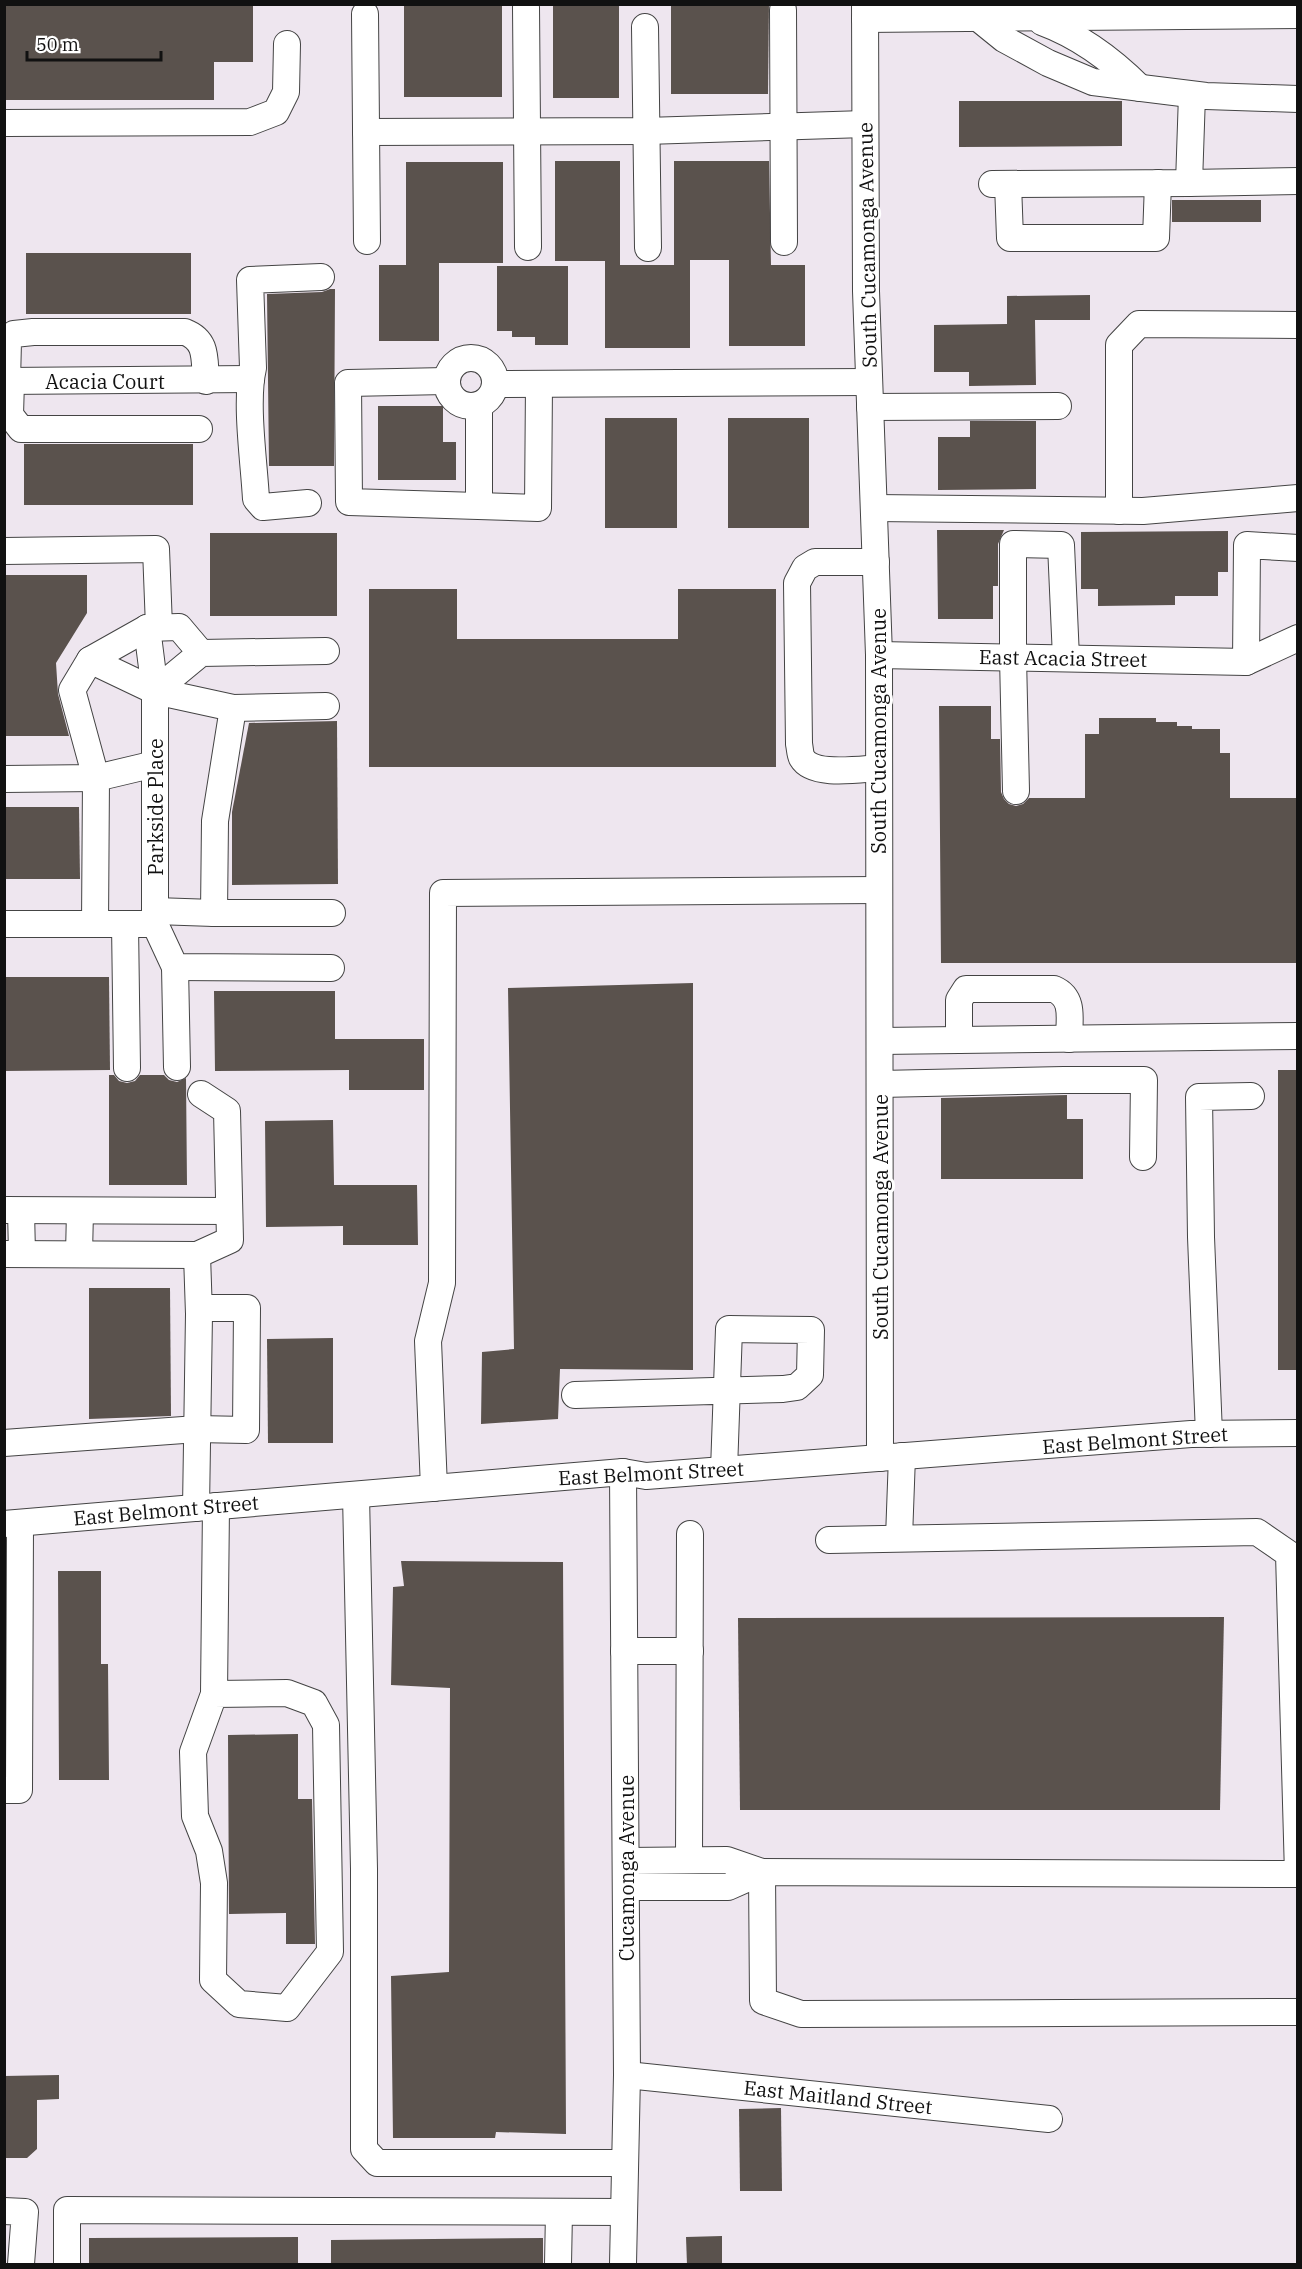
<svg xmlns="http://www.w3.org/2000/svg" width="1302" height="2269" font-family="'IBM Plex Serif',serif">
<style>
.industrial{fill:#eee6ef}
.building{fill:#5a524d}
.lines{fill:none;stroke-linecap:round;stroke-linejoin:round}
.minor-casing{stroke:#444;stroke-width:28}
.minor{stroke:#fff;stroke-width:26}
.labels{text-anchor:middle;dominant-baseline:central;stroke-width:6;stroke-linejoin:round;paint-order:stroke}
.street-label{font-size:20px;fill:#111;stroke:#fff}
</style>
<rect width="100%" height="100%" fill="#fffdf5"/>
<rect class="industrial" x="5" y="5" width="1292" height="2259"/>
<g class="building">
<path d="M4 4H253V62H214V100H4Z"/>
<rect x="404" y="4" width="98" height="93"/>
<rect x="553" y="4" width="66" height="94"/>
<path d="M671 4H769L768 94H671Z"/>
<path d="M959 101H1122V146L959 147Z"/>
<path d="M555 161H620V265H674V161H769L771 265H805V346H729V260H690V348H605V261H555Z"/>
<path d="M406 162H503V263H439V341H379V265H406Z"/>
<rect x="1172" y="200" width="89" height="22"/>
<rect x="26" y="253" width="165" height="61"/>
<path d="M497 266H568V345H535V337H512V331H497Z"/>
<path d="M330 289H335L334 466H269L267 294 322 292Z"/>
<path d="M1090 295V320H1035L1036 385 969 386V372H934V325L1007 324V296Z"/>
<path d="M378 406H443V442H456V480H378Z"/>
<rect x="605" y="418" width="72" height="110"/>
<rect x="728" y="418" width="81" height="110"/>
<path d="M970 421H1036V489L938 490V437H970Z"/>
<rect x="24" y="444" width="169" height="61"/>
<path d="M937 530H1004L998 544V586H993V619H938Z"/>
<path d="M1228 531V572H1218V596H1175V605L1098 606V589H1081V532Z"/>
<rect x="210" y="533" width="127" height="83"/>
<path d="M4 575H87V613L56 663 58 694 69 736H4Z"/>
<path d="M369 589H457V639H678V589H776V767H369Z"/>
<path d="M939 706H991V739H1000L1001 792 1004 799 1009 804 1016 806 1023 804 1029 798H1085V734H1099V718H1156V722H1177V726H1192V729H1220V753H1230V798H1298V963H941Z"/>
<path d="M337 721 338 884 232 885V812L249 723Z"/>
<path d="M4 807H79L80 879H4Z"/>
<path d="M6 977H109L110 1070 4 1071Z"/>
<path d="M693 983V1370L560 1369 558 1419 481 1424 482 1352 514 1349 508 988Z"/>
<path d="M214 991H335V1039H424V1090H349V1070L215 1071Z"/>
<rect x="1278" y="1070" width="20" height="300"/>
<path d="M109 1075H114L119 1081 127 1083 135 1081 140 1075H164L169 1080 177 1082 186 1078 187 1185H109Z"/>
<path d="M1067 1095V1119H1083V1179H941V1098Z"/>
<path d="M333 1120 334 1185H417L418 1245H343V1226L266 1227 265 1121Z"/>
<path d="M89 1288H170L171 1416 89 1419Z"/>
<path d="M333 1338V1443H268L267 1339Z"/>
<path d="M401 1561 563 1562 566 2134 496 2132 495 2138H393L391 1976 449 1972 450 1688 391 1685 393 1587 404 1586Z"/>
<path d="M58 1571H101V1664H108L109 1780H59Z"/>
<path d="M1224 1617 1220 1810H740L738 1618Z"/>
<path d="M298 1734V1799H312L315 1944H286V1913L229 1914 228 1735Z"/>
<path d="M59 2075V2099L37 2100V2149L27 2158H4V2076Z"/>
<path d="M781 2108 782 2191H740L739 2109Z"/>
<path d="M722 2236V2265H687L686 2237Z"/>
<path d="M298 2237V2265H89V2238Z"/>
<path d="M543 2238V2265H331V2240Z"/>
</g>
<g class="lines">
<defs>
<g id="minor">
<path d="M865 4 866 291 879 655 880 1458"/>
<path d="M526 7 528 247"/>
<path d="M783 10 784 242"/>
<path d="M365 14 367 241"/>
<path d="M978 18 1004 39 1048 63 1093 82 1206 96 1298 99"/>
<path d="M865 19 1298 15"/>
<path d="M1042 22C1080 36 1111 59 1140 88"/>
<path d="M645 27 648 248"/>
<path d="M4 123 250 122 276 112 286 92 287 44"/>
<path d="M366 132 646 131 865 124"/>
<path d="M1189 183 1298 181"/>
<path d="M992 184 1189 183 1192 95"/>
<path d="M1008 184 1010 238H1156L1158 183"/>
<circle cx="471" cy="382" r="24"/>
<path d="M4 381 251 379"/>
<path d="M7 381 8 342 14 334 33 332H185C208 341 204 359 206 381"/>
<path d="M11 381 10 415 21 429H199"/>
<path d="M446 381 348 383 349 502 538 508 539 384"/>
<path d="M495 384 869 382"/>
<path d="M479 405V505"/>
<path d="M870 407 1058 406"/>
<path d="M308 503 263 507 256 499C254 462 245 402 253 368L250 280 321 277"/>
<path d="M874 508 1143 511 1298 498"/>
<path d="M1119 511V345L1139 324 1298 325"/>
<path d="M4 551 156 549 159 627"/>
<path d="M876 562H815L805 568 797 583 799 744C800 748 800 755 802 758 813 777 860 769 879 768"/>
<path d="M147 628 155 691V924L175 967 331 968"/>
<path d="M879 655 1246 662 1298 638"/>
<path d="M90 660 155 691 233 708 326 706"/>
<path d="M1246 662 1247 545 1298 548"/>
<path d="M155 691 201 653 326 651"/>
<path d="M233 708 215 821 214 913H332"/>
<path d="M4 779 96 778 72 690 90 660 147 628 179 627 201 653"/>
<path d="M1016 791 1013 657V544L1061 545 1066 658"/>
<path d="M155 911 214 913"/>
<path d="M4 924H155"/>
<path d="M95 924 96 778 155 764"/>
<path d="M125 924 127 1068"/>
<path d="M175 967 177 1067"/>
<path d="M959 1040V1000L966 989H1054C1075 998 1069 1020 1069 1039"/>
<path d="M880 1041 1298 1036"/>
<path d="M880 1084 1064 1080H1144L1143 1157"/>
<path d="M4 1210 229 1211"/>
<path d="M21 1211 22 1253"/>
<path d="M4 1254 197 1255"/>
<path d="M79 1254 80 1211"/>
<path d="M575 1395 783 1389 797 1387 810 1375 811 1330 729 1329 724 1470"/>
<path d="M1209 1434 1201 1237 1199 1097 1251 1096"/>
<path d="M4 1443 197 1429 246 1430 247 1308H199"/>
<path d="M434 1488 428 1341 442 1283 443 893 879 890"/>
<path d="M356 1495 364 1869V2149L377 2163H625"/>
<path d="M196 1508 199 1314 197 1255 230 1240 227 1111 201 1094"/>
<path d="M4 1524 623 1472 646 1476 1191 1434 1298 1433"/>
<path d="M899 1538 902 1456"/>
<path d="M829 1540 1257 1532 1289 1554 1298 1874"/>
<path d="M624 1651H690"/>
<path d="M214 1694 287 1693 314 1703 326 1725 330 1952 287 2008 239 2004 213 1980 214 1883 209 1851 195 1816 193 1752 214 1694 216 1506"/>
<path d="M4 1790H19L20 1523"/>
<path d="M689 1860 690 1534"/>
<path d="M626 1861 727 1860 762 1872 728 1887H626"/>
<path d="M1297 1874 762 1872 763 2001 801 2014 1298 2012"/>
<path d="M627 2075 1049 2119"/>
<path d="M4 2211 25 2212 21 2264"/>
<path d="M67 2264V2210L624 2212"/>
<path d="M558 2264 559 2212"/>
<path d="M623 2264 627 2075 623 1472"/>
</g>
</defs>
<use href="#minor" class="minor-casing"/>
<use href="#minor" class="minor"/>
</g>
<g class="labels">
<g class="street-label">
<text transform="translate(867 245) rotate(-91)">South Cucamonga Avenue</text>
<text x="105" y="381">Acacia Court</text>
<text transform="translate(1063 658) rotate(1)">East Acacia Street</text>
<text transform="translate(878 731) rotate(-90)">South Cucamonga Avenue</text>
<text transform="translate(155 807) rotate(-90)">Parkside Place</text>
<text transform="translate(880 1217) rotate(-90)">South Cucamonga Avenue</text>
<text transform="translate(1135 1440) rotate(-4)">East Belmont Street</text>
<text transform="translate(651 1473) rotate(-3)">East Belmont Street</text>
<text transform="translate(166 1510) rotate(-5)">East Belmont Street</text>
<text transform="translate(626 1868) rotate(-90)">Cucamonga Avenue</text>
<text transform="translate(838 2097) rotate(6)">East Maitland Street</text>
</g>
</g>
<rect width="1302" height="2269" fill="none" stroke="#111111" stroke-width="12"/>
<path d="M27 51v9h134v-9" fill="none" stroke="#111111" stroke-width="3"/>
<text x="36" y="51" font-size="18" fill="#111111" stroke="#ffffff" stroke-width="4.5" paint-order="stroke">50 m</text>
</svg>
